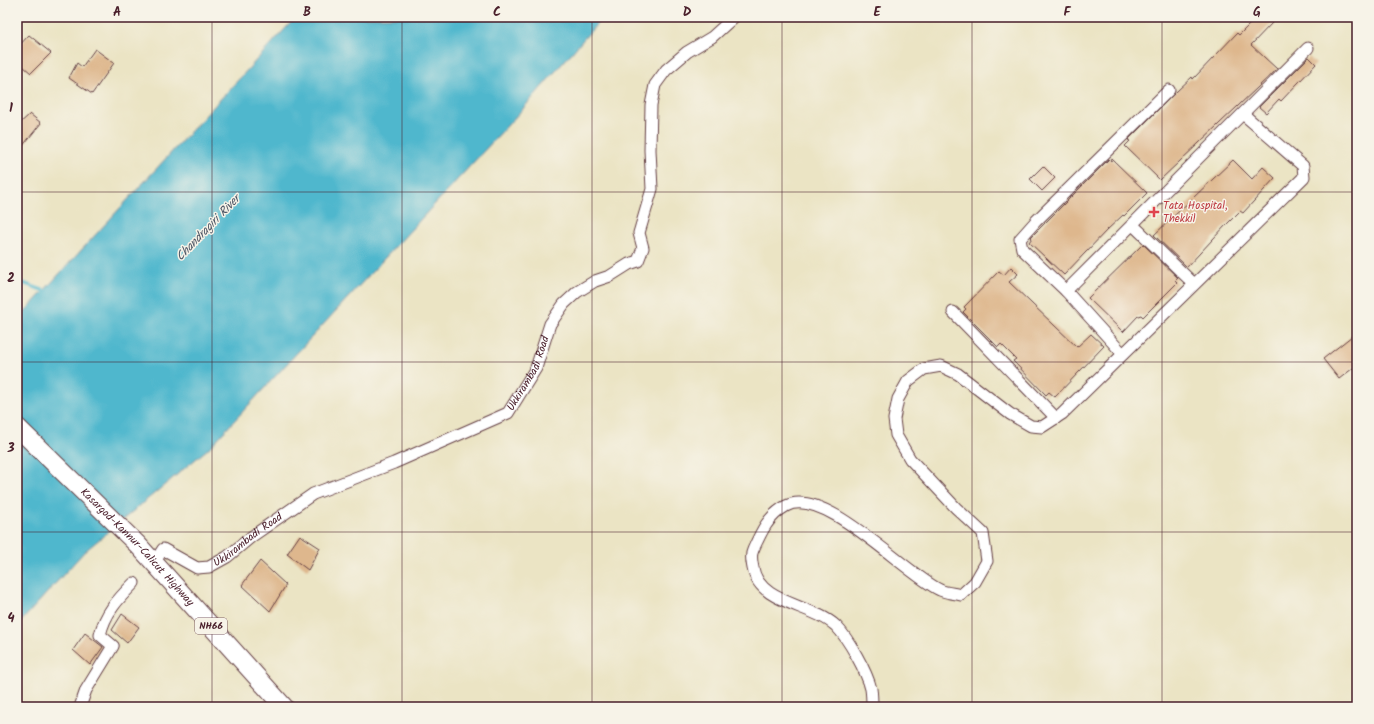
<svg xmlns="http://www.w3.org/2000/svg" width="1374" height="724" font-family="Kalam,sans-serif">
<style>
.water{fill:#4fb7cd;stroke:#4c6b7c}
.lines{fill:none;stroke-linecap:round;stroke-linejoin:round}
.stream{stroke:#4fb7cd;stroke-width:3.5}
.building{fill:#deb78d}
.minor-casing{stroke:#623d42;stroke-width:13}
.trunk-casing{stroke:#623d42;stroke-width:20}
.minor{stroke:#fff;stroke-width:11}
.trunk{stroke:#fff;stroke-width:18}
.grid{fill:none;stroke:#4a1f2b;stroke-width:1;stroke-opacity:0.55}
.health-dot{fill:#e0444e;stroke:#f7f3e8;stroke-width:1.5}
.labels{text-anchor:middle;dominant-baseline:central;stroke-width:3;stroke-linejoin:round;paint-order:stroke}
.shield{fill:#f7f3e8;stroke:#7e5f64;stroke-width:1}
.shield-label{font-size:10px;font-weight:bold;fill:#4a1f2b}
.health-label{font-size:11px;fill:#be3a42;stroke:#f7f3e8;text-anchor:start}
.street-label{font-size:11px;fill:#4a1f2b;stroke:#f7f3e8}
.water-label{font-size:12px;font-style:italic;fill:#4c5464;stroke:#f7f3e8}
.neatline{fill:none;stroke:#4a1f2b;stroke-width:1.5}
.grid-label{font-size:13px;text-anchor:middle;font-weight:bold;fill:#4a1f2b}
</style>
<rect width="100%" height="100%" fill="#f7f3e8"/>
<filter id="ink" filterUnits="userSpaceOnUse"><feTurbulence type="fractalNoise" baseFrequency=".025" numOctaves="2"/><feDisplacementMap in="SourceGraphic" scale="8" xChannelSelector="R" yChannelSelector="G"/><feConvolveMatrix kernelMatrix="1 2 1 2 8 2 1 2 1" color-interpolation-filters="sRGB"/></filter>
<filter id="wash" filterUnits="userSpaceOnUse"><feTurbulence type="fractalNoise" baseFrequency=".012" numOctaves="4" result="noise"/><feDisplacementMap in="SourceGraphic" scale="16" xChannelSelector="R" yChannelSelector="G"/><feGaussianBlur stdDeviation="0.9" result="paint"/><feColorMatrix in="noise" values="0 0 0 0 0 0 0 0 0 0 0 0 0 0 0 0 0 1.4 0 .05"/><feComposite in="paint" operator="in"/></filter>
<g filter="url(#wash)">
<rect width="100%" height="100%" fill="#ebe4c4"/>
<path class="water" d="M296 17H603L520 112 209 448 84 552 17 626V320Z"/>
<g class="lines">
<path class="stream" d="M17 281 48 292"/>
</g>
<g id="blocks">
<g class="building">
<path d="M1257 17H1266L1272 23 1251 45 1277 69 1160 180 1125 146 1130 141 1128 140 1177 91 1192 77 1193 79 1237 33 1239 35Z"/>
<path d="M29 35 51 53 31 73 17 61V48Z"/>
<path d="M95 49 114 63 92 94 69 78 77 63 82 67Z"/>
<path d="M1309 57 1316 64 1281 101 1279 99 1266 113 1259 107Z"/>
<path d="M30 114 41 123 17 153V126Z"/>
<path d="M1109 159 1111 161 1112 159 1147 193 1124 216 1123 215 1107 230 1064 275 1029 242 1032 238 1031 237Z"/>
<path d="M1233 160 1252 179 1263 167 1275 178 1243 213 1240 211 1226 225 1187 267 1154 235Z"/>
<path d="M1043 166 1055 178 1042 191 1030 179Z"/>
<path d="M1143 244 1178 278 1175 281 1177 283 1143 317 1141 315 1138 316 1123 332 1088 298Z"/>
<path d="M1011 267 1018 274 1009 282 1077 347 1091 334 1104 346 1055 397 1049 392 1046 395 1013 361 1016 359 1001 344 998 347 963 312 966 309 964 307 999 271 1004 275Z"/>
<path d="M1357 332V365L1339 379 1323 359Z"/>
<path d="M300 535 320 548 308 570 287 554Z"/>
<path d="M260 561 286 585 270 611 242 585Z"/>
<path d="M122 614 139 627 127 643 112 630Z"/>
<path d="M85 633 103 647 90 665 73 650Z"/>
</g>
</g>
</g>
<g filter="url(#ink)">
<use href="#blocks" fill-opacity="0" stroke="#623d42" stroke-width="1"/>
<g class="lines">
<defs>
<g id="minor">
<path d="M1133 225 1194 284"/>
<path d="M1066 291 1022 249 1020 239 1036 221 1169 90"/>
<path d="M953 312 1056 418"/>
<path d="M1123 354 1066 291 1308 48"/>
<path id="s1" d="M154 563 163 549 197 568 209 567 227 557 251 537 313 494 394 463 508 413 536 368 550 324 564 304 577 292 595 281 610 276 629 264 638 261 643 248 639 233 652 189 650 150 651 105 655 85 666 70 687 52 712 37 734 17"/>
<path d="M80 707 86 690 113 646 100 635C105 613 118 599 134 583"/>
<path d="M872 707C872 701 872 695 871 689 867 672 848 638 836 626 812 604 759 604 753 568 752 562 750 556 753 550 761 532 768 516 786 506 824 485 905 574 940 590 946 593 954 593 961 595L975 582 987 561 983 533 956 508 910 459 896 435 894 419 898 399 908 381 924 369 941 366 958 374 1010 414 1031 426 1042 427 1062 414 1304 177 1303 166 1243 114"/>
</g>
<g id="trunk">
<path id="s2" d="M17 427 138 545 284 707"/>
</g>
</defs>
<use href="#minor" class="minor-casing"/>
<use href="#trunk" class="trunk-casing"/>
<use href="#minor" class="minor"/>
<use href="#trunk" class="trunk"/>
</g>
</g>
<path class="grid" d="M212 17V707M402 17V707M592 17V707M782 17V707M972 17V707M1162 17V707M17 192H1357M17 362H1357M17 532H1357"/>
<path class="health-dot" d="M1152 206h4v4h4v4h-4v4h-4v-4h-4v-4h4z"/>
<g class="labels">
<rect class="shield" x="195" y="618" width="32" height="16" rx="3"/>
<g class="shield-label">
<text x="211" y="626">NH66</text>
</g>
<g class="health-label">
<text x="1163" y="206">Tata Hospital,<tspan x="1163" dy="13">Thekkil</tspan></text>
</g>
<g class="street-label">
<text stroke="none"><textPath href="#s1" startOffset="451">Ukkirambadi Road</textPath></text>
<text stroke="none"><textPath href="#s1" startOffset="115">Ukkirambadi Road</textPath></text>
<text stroke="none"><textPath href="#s2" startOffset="170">Kasargod-Kannur-Calicut Highway</textPath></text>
</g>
<g class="water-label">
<text transform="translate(208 228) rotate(-46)">Chandragiri River</text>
</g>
</g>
<rect width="1374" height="724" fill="none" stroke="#f7f3e8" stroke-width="44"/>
<rect x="22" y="22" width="1330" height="680" class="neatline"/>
<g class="grid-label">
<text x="117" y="16">A</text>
<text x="307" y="16">B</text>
<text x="497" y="16">C</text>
<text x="687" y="16">D</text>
<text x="877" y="16">E</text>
<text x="1067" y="16">F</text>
<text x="1257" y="16">G</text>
<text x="11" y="112">1</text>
<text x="11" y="282">2</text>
<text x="11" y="452">3</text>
<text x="11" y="622">4</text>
</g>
</svg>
